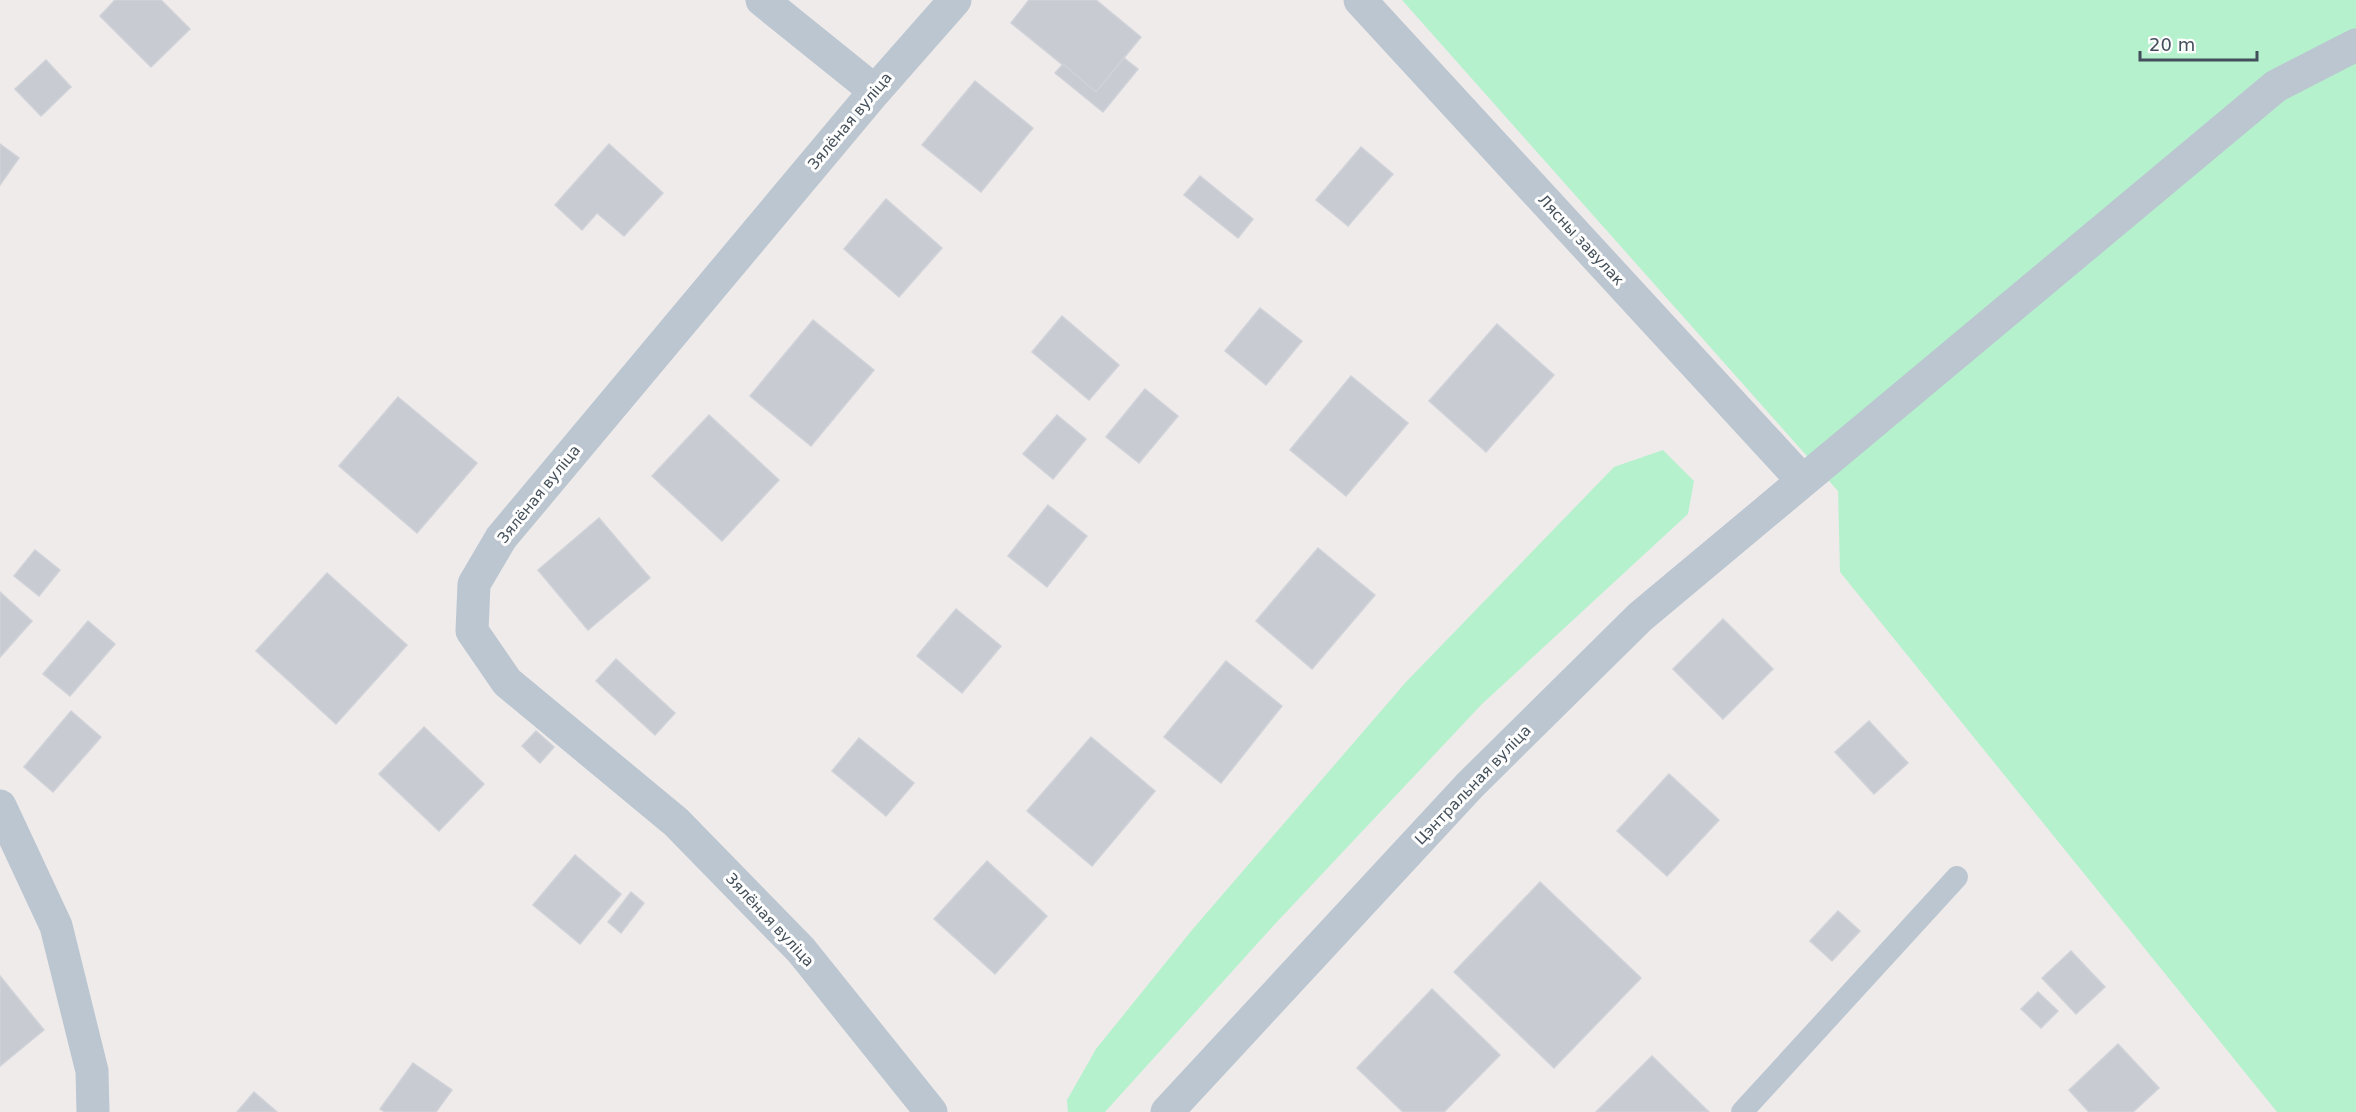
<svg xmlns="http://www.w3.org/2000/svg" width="2356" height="1112" font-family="'DejaVu Sans',sans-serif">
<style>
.green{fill:#b5f1cd}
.building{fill:#c8cbd1;stroke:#cfd2d8;stroke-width:1.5}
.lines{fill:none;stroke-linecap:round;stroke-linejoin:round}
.lane{stroke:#bbc6d0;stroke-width:22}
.street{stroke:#bbc6d0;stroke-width:33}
.labels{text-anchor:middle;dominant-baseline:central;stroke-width:6;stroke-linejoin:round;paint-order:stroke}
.street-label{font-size:15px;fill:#434f5a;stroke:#fff}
</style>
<rect width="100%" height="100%" fill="#efebeb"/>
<g class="green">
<path d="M1402 0H2356V1112H2277L1840 572 1838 491Z"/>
<path d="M1663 450 1694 481 1688 514 1482 704 1275 924 1105 1112H1068L1067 1100 1096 1049 1192 930 1406 682 1614 467Z"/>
</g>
<g class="building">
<path d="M115 0H161L190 29 151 67 100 16Z"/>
<path d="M1029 0H1096L1141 37 1096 92 1011 23Z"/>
<path d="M1124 58 1138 69 1103 112 1055 73 1063 64 1096 92Z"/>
<path d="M46 60 71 87 41 116 15 89Z"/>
<path d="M975 81 1033 128 981 192 922 145Z"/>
<path d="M0 144 19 158 0 185Z"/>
<path d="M609 144 663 193 624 236 597 213 582 230 555 205Z"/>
<path d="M1361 147 1393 174 1348 226 1316 200Z"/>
<path d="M1200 176 1253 219 1238 238 1184 195Z"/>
<path d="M886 199 942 248 899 297 844 249Z"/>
<path d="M1260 308 1302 341 1266 385 1225 351Z"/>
<path d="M1062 316 1119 365 1089 400 1032 352Z"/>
<path d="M813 320 874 370 811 446 750 396Z"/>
<path d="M1497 324 1554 375 1486 452 1429 401Z"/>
<path d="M1351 376 1408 423 1346 496 1290 450Z"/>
<path d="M1145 389 1178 416 1139 463 1106 437Z"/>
<path d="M398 397 477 463 417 533 339 466Z"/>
<path d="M709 415 779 480 722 541 652 476Z"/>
<path d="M1057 415 1086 439 1053 479 1023 454Z"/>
<path d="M1048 505 1087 536 1047 587 1008 556Z"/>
<path d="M599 518 650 578 588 630 538 570Z"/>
<path d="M1318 548 1375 595 1312 669 1256 621Z"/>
<path d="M35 550 60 570 39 596 14 576Z"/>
<path d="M327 573 407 645 336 724 256 651Z"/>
<path d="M0 592 32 621 0 657Z"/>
<path d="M956 609 1001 646 962 693 917 656Z"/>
<path d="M1723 619 1773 669 1723 719 1673 669Z"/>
<path d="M88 621 115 644 70 696 43 674Z"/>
<path d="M616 659 675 713 655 735 596 681Z"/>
<path d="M1226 661 1282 706 1221 783 1164 737Z"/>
<path d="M71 711 101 737 53 792 24 767Z"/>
<path d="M1869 721 1908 763 1874 794 1835 752Z"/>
<path d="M424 727 484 784 439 831 379 774Z"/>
<path d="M536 731 554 747 540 763 522 746Z"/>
<path d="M1091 737 1155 791 1092 866 1027 811Z"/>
<path d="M859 738 914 783 886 816 832 771Z"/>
<path d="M1669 774 1719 820 1667 876 1617 831Z"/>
<path d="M575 855 621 894 580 944 533 905Z"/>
<path d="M987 861 1047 916 995 974 934 919Z"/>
<path d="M1540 882 1641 978 1554 1068 1454 972Z"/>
<path d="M631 892 644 903 621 933 608 922Z"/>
<path d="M1838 911 1860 931 1832 961 1810 941Z"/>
<path d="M2071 951 2105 987 2076 1014 2042 978Z"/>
<path d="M0 976 44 1030 0 1066Z"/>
<path d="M1432 989 1500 1055 1444 1112H1403L1357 1068Z"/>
<path d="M2038 992 2058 1011 2041 1028 2021 1009Z"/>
<path d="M2118 1044 2159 1088 2133 1112H2089L2069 1090Z"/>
<path d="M1652 1056 1709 1112H1596Z"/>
<path d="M413 1063 452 1090 436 1112H385L380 1109Z"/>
<path d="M254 1092 277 1112H237Z"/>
</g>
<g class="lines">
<path class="lane" d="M1742 1112 1957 877"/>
<g class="street">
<path d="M762 0 875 91"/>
<path d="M1360 0 1802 480"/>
<path d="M0 806 56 926 92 1071 93 1112"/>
<path d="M931 1112 801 950 676 822 507 682 472 631 474 584 501 538 875 91 955 0"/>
<path d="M1167 1112 1470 785 1640 617 2276 86 2356 45"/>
</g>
</g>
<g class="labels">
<g class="street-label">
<text transform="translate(850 121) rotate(-50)">Зялёная вуліца</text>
<text transform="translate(1581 240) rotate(47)">Лясны завулак</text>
<text transform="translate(539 494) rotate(-51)">Зялёная вуліца</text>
<text transform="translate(1473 785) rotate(-46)">Цэнтральная вуліца</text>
<text transform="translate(770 920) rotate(47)">Зялёная вуліца</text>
</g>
</g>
<path d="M2140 51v9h117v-9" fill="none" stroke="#434f5a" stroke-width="3"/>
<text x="2149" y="51" font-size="18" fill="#434f5a" stroke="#ffffff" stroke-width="4.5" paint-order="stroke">20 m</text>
</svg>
